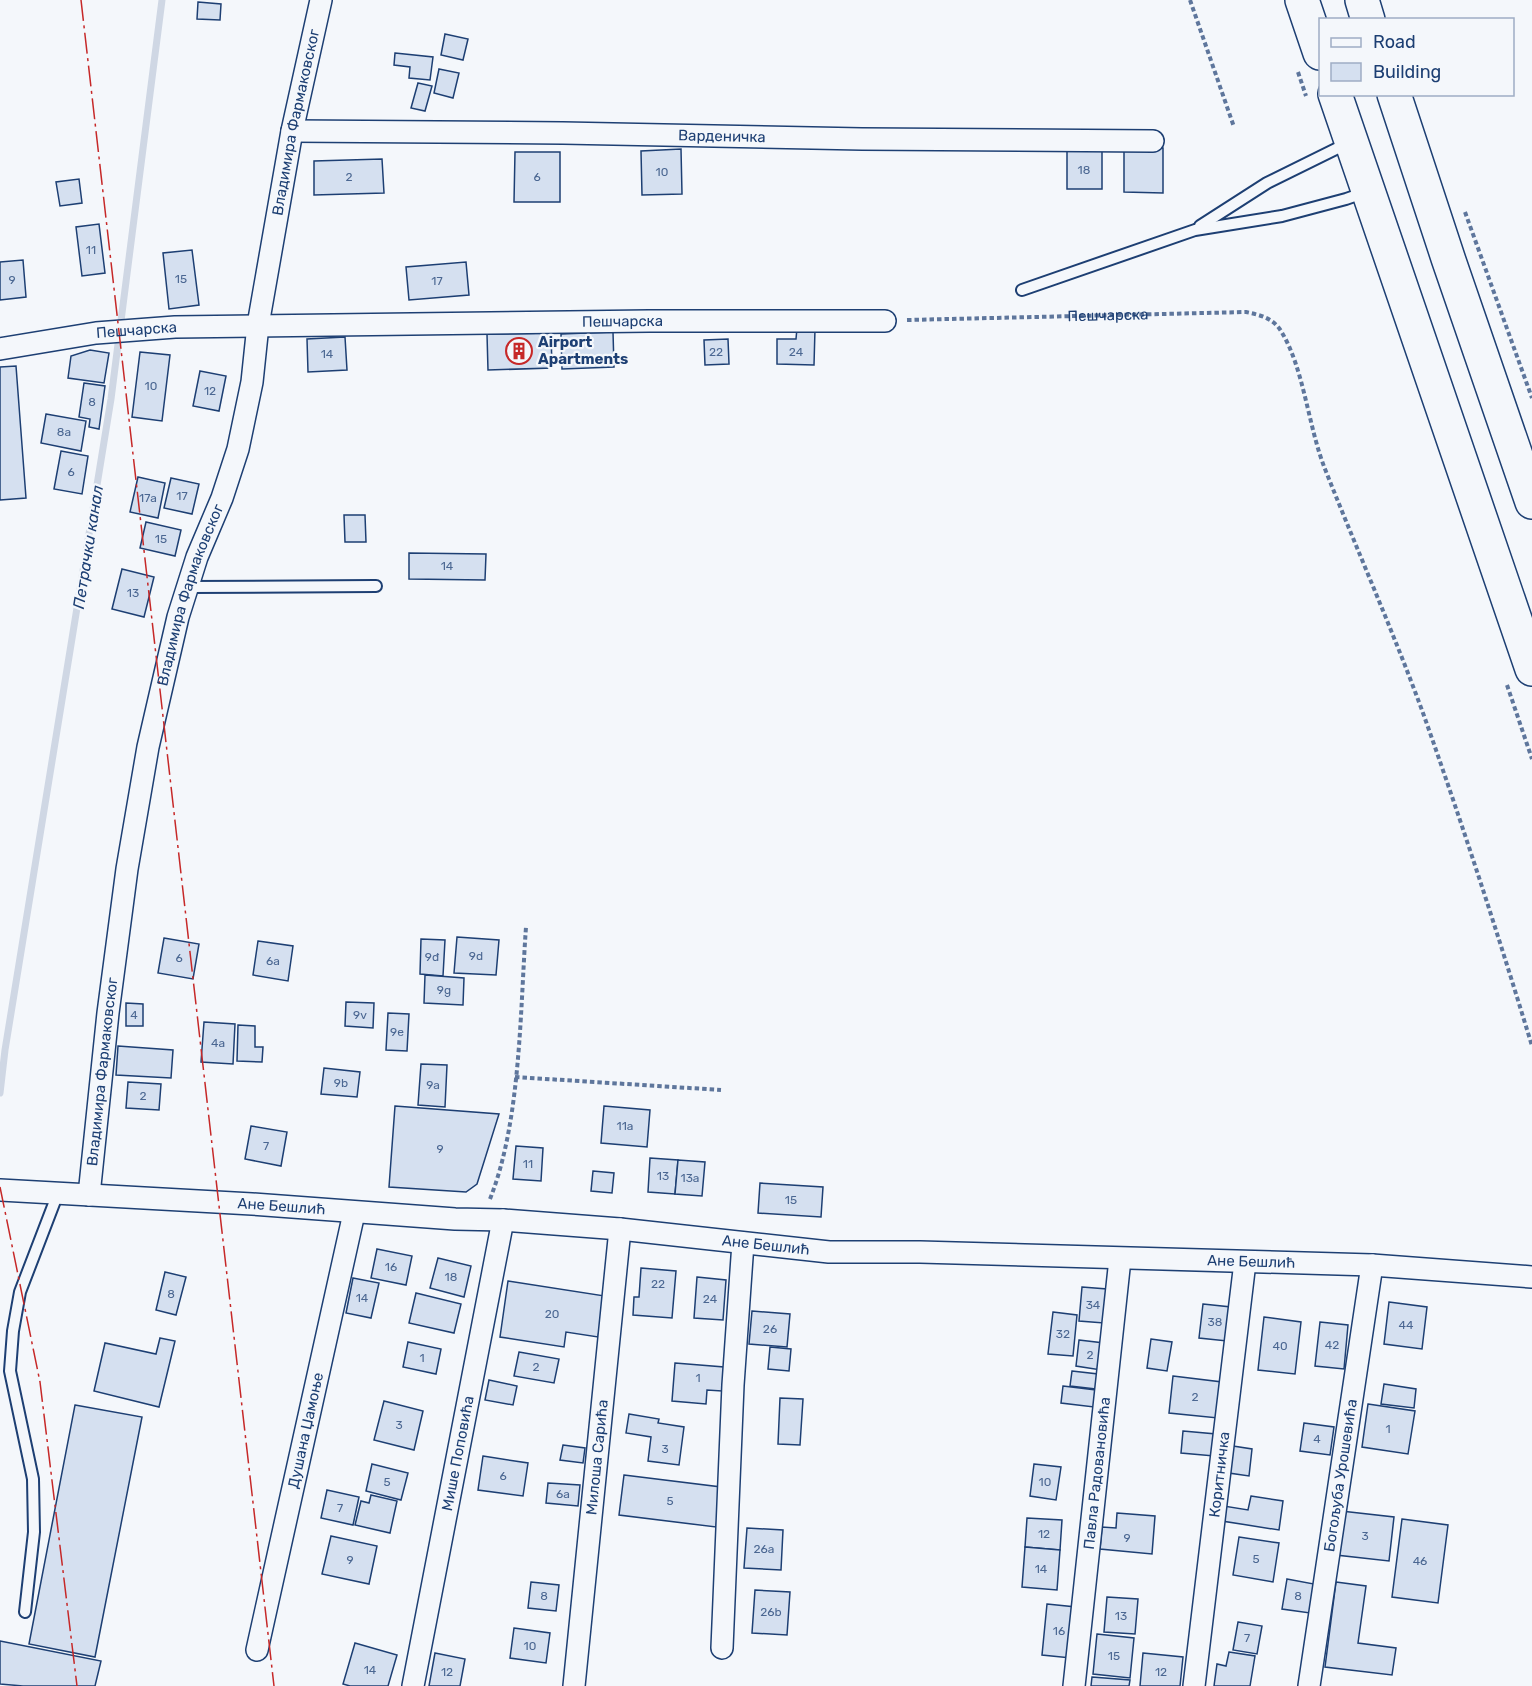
<svg xmlns="http://www.w3.org/2000/svg" width="1532" height="1686" font-family="Rubik,sans-serif">
<style>
.lines{fill:none;stroke-linecap:round;stroke-linejoin:round}
.stream{stroke:#cfd7e4;stroke-width:7}
.building{fill:#d5e0f0;stroke:#1d3f73;stroke-width:1.5}
.service-casing{stroke:#1d3f73;stroke-width:14}
.minor-casing{stroke:#1d3f73;stroke-width:24}
.trunk-casing{stroke:#1d3f73;stroke-width:36}
.path{stroke:#5e769c;stroke-width:4;stroke-dasharray:4.5 3;stroke-linecap:butt}
.service{stroke:#f4f7fb;stroke-width:10}
.minor{stroke:#f4f7fb;stroke-width:21}
.trunk{stroke:#f4f7fb;stroke-width:33}
.power{stroke:#c62828;stroke-width:1.5;stroke-dasharray:21 4.5 3 4.5;stroke-linecap:butt}
.labels{text-anchor:middle;dominant-baseline:central;stroke-width:4.5;stroke-linejoin:round;paint-order:stroke}
.number-label{font-size:12px;fill:#4b6792}
.street-label{font-size:15px;fill:#1d3f73;stroke:#f4f7fb}
.poi-label{font-size:15px;font-weight:bold;fill:#1d3f73;stroke:#f4f7fb;text-anchor:start}
.water-label{font-size:16px;font-style:italic;fill:#1d3f73;stroke:#f4f7fb}
</style>
<rect width="100%" height="100%" fill="#f4f7fb"/>
<g class="lines">
<path class="stream" d="M0 1093 5 1050 111 399 162 0"/>
</g>
<g class="building">
<path d="M198 2 221 4 220 20 197 19Z"/>
<path d="M445 34 468 39 463 60 441 55Z"/>
<path d="M395 53 433 57 430 80 409 78 410 67 394 65Z"/>
<path d="M439 69 459 73 453 98 434 93Z"/>
<path d="M418 83 432 86 425 111 411 108Z"/>
<path d="M1124 148H1163V193L1124 192Z"/>
<path d="M681 149 682 194 642 195 641 151Z"/>
<path d="M1102 150V189H1067V151Z"/>
<path d="M515 152H560V202H514Z"/>
<path d="M382 159 384 193 314 195V161Z"/>
<path d="M79 179 82 203 60 206 56 182Z"/>
<path d="M99 224 105 273 82 276 76 227Z"/>
<path d="M192 250 199 305 169 309 163 253Z"/>
<path d="M23 260 26 297 0 300V262Z"/>
<path d="M466 262 469 295 409 300 406 267Z"/>
<path d="M797 328 815 329 814 365 777 364V339H796Z"/>
<path d="M613 332 614 367 562 369 561 334Z"/>
<path d="M551 333 552 368 488 370 487 334Z"/>
<path d="M345 337 347 370 308 372 307 339Z"/>
<path d="M728 339 729 364 705 365 704 340Z"/>
<path d="M90 350 109 353 104 383 68 378 71 356Z"/>
<path d="M140 352 170 355 162 421 132 417Z"/>
<path d="M16 366 26 498 0 500V367Z"/>
<path d="M200 371 226 376 219 411 193 406Z"/>
<path d="M84 383 105 386 99 429 89 427 90 419 79 417Z"/>
<path d="M46 414 86 421 81 451 41 443Z"/>
<path d="M61 451 88 456 82 494 54 489Z"/>
<path d="M138 477 165 483 158 518 130 512Z"/>
<path d="M171 478 199 484 192 514 164 508Z"/>
<path d="M344 515H365L366 542H345Z"/>
<path d="M146 522 181 530 175 556 140 548Z"/>
<path d="M409 553 486 554 485 580 409 579Z"/>
<path d="M122 569 154 577 144 617 112 609Z"/>
<path d="M457 937 499 940 496 975 454 973Z"/>
<path d="M164 938 199 944 193 979 158 973Z"/>
<path d="M421 939 445 940 443 976 420 974Z"/>
<path d="M258 941 293 946 288 981 253 975Z"/>
<path d="M425 975 464 978 463 1005 424 1003Z"/>
<path d="M346 1002 374 1003 373 1028 345 1026Z"/>
<path d="M126 1003 143 1004V1026H126Z"/>
<path d="M388 1013 409 1014 407 1051 386 1050Z"/>
<path d="M204 1022 235 1024 233 1064 201 1062Z"/>
<path d="M238 1025 255 1026V1047H263L262 1062 237 1061Z"/>
<path d="M118 1046 173 1050 171 1078 116 1075Z"/>
<path d="M421 1064 447 1065 445 1107 418 1105Z"/>
<path d="M324 1068 360 1072 357 1097 321 1094Z"/>
<path d="M128 1082 161 1084 159 1110 126 1108Z"/>
<path d="M395 1106 499 1114 477 1184 466 1192 389 1187Z"/>
<path d="M604 1106 650 1110 647 1147 601 1143Z"/>
<path d="M251 1126 287 1132 281 1166 245 1159Z"/>
<path d="M516 1146 543 1148 541 1181 513 1179Z"/>
<path d="M650 1158 678 1160 675 1194 648 1192Z"/>
<path d="M678 1160 705 1162 702 1196 675 1194Z"/>
<path d="M593 1171 614 1173 612 1193 591 1191Z"/>
<path d="M760 1183 823 1187 821 1217 758 1213Z"/>
<path d="M377 1249 412 1256 406 1285 371 1278Z"/>
<path d="M438 1258 471 1266 464 1297 430 1288Z"/>
<path d="M641 1268 676 1271 672 1318 633 1315 634 1297H639Z"/>
<path d="M165 1272 186 1277 176 1315 156 1310Z"/>
<path d="M697 1277 726 1280 723 1320 694 1318Z"/>
<path d="M353 1278 379 1283 371 1318 346 1313Z"/>
<path d="M508 1281 605 1296 598 1337 566 1332 564 1347 500 1337Z"/>
<path d="M1082 1287 1107 1289 1104 1323 1079 1321Z"/>
<path d="M416 1293 461 1304 454 1333 409 1323Z"/>
<path d="M1389 1302 1427 1307 1422 1349 1384 1344Z"/>
<path d="M1203 1304 1231 1307 1227 1341 1199 1338Z"/>
<path d="M752 1311 790 1314 787 1347 749 1344Z"/>
<path d="M1053 1312 1077 1315 1073 1356 1048 1354Z"/>
<path d="M1264 1317 1301 1322 1295 1374 1258 1370Z"/>
<path d="M1320 1322 1348 1325 1344 1369 1315 1366Z"/>
<path d="M160 1338 175 1341 159 1407 94 1391 105 1343 156 1354Z"/>
<path d="M1151 1339 1172 1342 1167 1371 1147 1368Z"/>
<path d="M1079 1340 1104 1343 1101 1370 1076 1366Z"/>
<path d="M408 1342 441 1349 436 1374 403 1367Z"/>
<path d="M770 1347 791 1349 789 1371 768 1369Z"/>
<path d="M519 1352 559 1359 554 1383 514 1376Z"/>
<path d="M675 1363 724 1367 722 1391 707 1390 706 1404 672 1401Z"/>
<path d="M1072 1371 1098 1374 1096 1389 1070 1386Z"/>
<path d="M1173 1376 1222 1382 1218 1418 1169 1413Z"/>
<path d="M489 1380 517 1386 513 1405 485 1400Z"/>
<path d="M1384 1384 1416 1389 1414 1408 1381 1404Z"/>
<path d="M1063 1386 1096 1390 1094 1407 1061 1403Z"/>
<path d="M780 1398 803 1399 800 1445 778 1444Z"/>
<path d="M384 1401 423 1411 414 1450 374 1440Z"/>
<path d="M1368 1404 1415 1411 1408 1454 1362 1447Z"/>
<path d="M75 1405 142 1417 95 1657 29 1644Z"/>
<path d="M629 1414 659 1419 658 1423 684 1427 679 1465 648 1461 651 1437 626 1433Z"/>
<path d="M1304 1423 1334 1427 1330 1455 1300 1451Z"/>
<path d="M1183 1431 1216 1434 1214 1456 1181 1453Z"/>
<path d="M563 1445 585 1448 583 1463 560 1460Z"/>
<path d="M1233 1446 1252 1449 1249 1476 1229 1473Z"/>
<path d="M483 1456 528 1463 523 1496 478 1490Z"/>
<path d="M372 1464 408 1473 401 1500 366 1491Z"/>
<path d="M1034 1464 1061 1467 1056 1500 1030 1496Z"/>
<path d="M624 1475 721 1487 716 1527 619 1515Z"/>
<path d="M548 1483 580 1485 578 1506 546 1503Z"/>
<path d="M327 1490 359 1497 353 1525 321 1518Z"/>
<path d="M371 1495 397 1501 390 1533 355 1525 361 1501 369 1503Z"/>
<path d="M1251 1496 1283 1501 1279 1530 1222 1521 1224 1506 1248 1510Z"/>
<path d="M1341 1511 1394 1517 1389 1561 1336 1555Z"/>
<path d="M1117 1513 1155 1516 1152 1554 1100 1549 1102 1527 1116 1528Z"/>
<path d="M1027 1518 1062 1520 1060 1550 1025 1547Z"/>
<path d="M1402 1519 1448 1525 1438 1603 1392 1597Z"/>
<path d="M747 1528 783 1530 781 1570 744 1568Z"/>
<path d="M331 1536 377 1546 369 1584 322 1574Z"/>
<path d="M1239 1537 1279 1543 1273 1582 1233 1575Z"/>
<path d="M1025 1547 1060 1550 1057 1590 1022 1587Z"/>
<path d="M1287 1579 1314 1584 1310 1613 1282 1609Z"/>
<path d="M531 1582 559 1585 556 1611 528 1608Z"/>
<path d="M1336 1582 1366 1586 1358 1643 1396 1648 1392 1675 1325 1667Z"/>
<path d="M755 1590 790 1592 787 1635 752 1633Z"/>
<path d="M1107 1597 1138 1599 1135 1634 1104 1632Z"/>
<path d="M1047 1604 1076 1607 1071 1658 1042 1655Z"/>
<path d="M1238 1622 1262 1626 1257 1654 1233 1650Z"/>
<path d="M514 1628 550 1633 546 1663 510 1658Z"/>
<path d="M1097 1634 1134 1638 1130 1678 1093 1674Z"/>
<path d="M0 1641 101 1661 95 1686H23L0 1684Z"/>
<path d="M355 1643 397 1655 388 1686H350L343 1684Z"/>
<path d="M1229 1652 1255 1656 1250 1686H1214L1217 1664 1226 1666Z"/>
<path d="M435 1653 465 1659 460 1686H429Z"/>
<path d="M1143 1653 1183 1657 1180 1686H1140Z"/>
<path d="M1092 1677 1130 1680 1129 1686H1091Z"/>
</g>
<g class="lines">
<defs>
<g id="service">
<path d="M1200 226 1267 183 1348 143"/>
<path d="M1022 290 1195 230 1282 216 1346 199 1366 192"/>
<path d="M188 587 376 586"/>
<path d="M25 1612 34 1532 33 1479 10 1371 13 1331 20 1292 58 1193"/>
</g>
<g id="minor">
<path id="s2" d="M292 131 563 133 862 139 1153 141"/>
<path id="s3" d="M0 349 96 333 175 327 649 321H885"/>
<path id="s4" d="M0 1190 252 1204 455 1219 503 1220 620 1229 829 1252H920L1372 1265 1532 1277"/>
<path id="s5" d="M89 1195 108 1013 127 869 148 747 178 617 197 557 222 498 238 449 252 382 258 325 292 131 321 0"/>
<path d="M722 1648 733 1385 743 1243"/>
<path id="s6" d="M257 1650 354 1213"/>
<path id="s7" d="M413 1686 503 1220"/>
<path id="s8" d="M574 1686 620 1229"/>
<path id="s9" d="M1074 1686 1120 1259"/>
<path id="s10" d="M1194 1686 1245 1262"/>
<path id="s11" d="M1309 1686 1372 1265"/>
</g>
<g id="trunk">
<path d="M1302 0 1320 53"/>
<path d="M1362 0 1368 20"/>
<path d="M1335 94 1532 669"/>
<path d="M1394 94 1448 258 1532 502"/>
</g>
</defs>
<use href="#service" class="service-casing"/>
<use href="#minor" class="minor-casing"/>
<use href="#trunk" class="trunk-casing"/>
<g class="path">
<path d="M1190 0 1234 127"/>
<path d="M1298 72 1306 96"/>
<path d="M1465 212 1532 398"/>
<path id="s1" d="M907 320 1246 312C1260 315 1273 318 1281 331 1304 368 1308 426 1325 469 1357 550 1393 631 1423 713 1462 823 1498 934 1532 1046"/>
<path d="M1507 685 1532 759"/>
<path d="M515 1077 721 1090"/>
<path d="M490 1199C521 1121 520 1011 526 927"/>
</g>
<use href="#service" class="service"/>
<use href="#minor" class="minor"/>
<use href="#trunk" class="trunk"/>
<g class="power">
<path d="M81 0 274 1686"/>
<path d="M0 1187 40 1382 77 1686"/>
</g>
</g>
<defs>
<symbol id="building-ring" viewBox="-11 -11 22 22"><circle r="9.5" fill="#f4f7fb" stroke="#c62828" stroke-width="1.5"/><path d="M-4-6H4V6H1V3H-1V6H-4ZM-2.5-4.3h1.7v1.8h-1.7ZM.8-4.3h1.7v1.8H.8ZM-2.5-1h1.7V.8h-1.7ZM.8-1h1.7V.8H.8Z" fill="#c62828"/></symbol>
</defs>
<g fill-rule="evenodd">
<use href="#building-ring" x="504" y="336" width="30" height="30"/>
</g>
<g class="labels">
<g class="number-label">
<text x="1084" y="170">18</text>
<text x="662" y="172">10</text>
<text x="349" y="177">2</text>
<text x="537" y="177">6</text>
<text x="91" y="250">11</text>
<text x="181" y="279">15</text>
<text x="12" y="280">9</text>
<text x="437" y="281">17</text>
<text x="716" y="352">22</text>
<text x="796" y="352">24</text>
<text x="327" y="354">14</text>
<text x="151" y="386">10</text>
<text x="210" y="391">12</text>
<text x="92" y="402">8</text>
<text x="64" y="432">8a</text>
<text x="71" y="472">6</text>
<text x="182" y="496">17</text>
<text x="148" y="498">17a</text>
<text x="161" y="539">15</text>
<text x="447" y="566">14</text>
<text x="133" y="593">13</text>
<text x="476" y="956">9d</text>
<text x="432" y="957">9đ</text>
<text x="179" y="958">6</text>
<text x="273" y="961">6a</text>
<text x="444" y="990">9g</text>
<text x="134" y="1015">4</text>
<text x="360" y="1015">9v</text>
<text x="397" y="1032">9e</text>
<text x="218" y="1043">4a</text>
<text x="341" y="1083">9b</text>
<text x="433" y="1085">9a</text>
<text x="143" y="1096">2</text>
<text x="625" y="1126">11a</text>
<text x="266" y="1146">7</text>
<text x="440" y="1149">9</text>
<text x="528" y="1164">11</text>
<text x="663" y="1176">13</text>
<text x="690" y="1178">13a</text>
<text x="791" y="1200">15</text>
<text x="391" y="1267">16</text>
<text x="451" y="1277">18</text>
<text x="658" y="1284">22</text>
<text x="171" y="1294">8</text>
<text x="362" y="1298">14</text>
<text x="710" y="1299">24</text>
<text x="1093" y="1305">34</text>
<text x="552" y="1314">20</text>
<text x="1215" y="1322">38</text>
<text x="1406" y="1325">44</text>
<text x="770" y="1329">26</text>
<text x="1063" y="1334">32</text>
<text x="1332" y="1345">42</text>
<text x="1280" y="1346">40</text>
<text x="1090" y="1355">2</text>
<text x="422" y="1358">1</text>
<text x="536" y="1367">2</text>
<text x="698" y="1378">1</text>
<text x="1195" y="1397">2</text>
<text x="399" y="1425">3</text>
<text x="1388" y="1429">1</text>
<text x="1317" y="1439">4</text>
<text x="665" y="1449">3</text>
<text x="503" y="1476">6</text>
<text x="387" y="1482">5</text>
<text x="1045" y="1482">10</text>
<text x="563" y="1494">6a</text>
<text x="670" y="1501">5</text>
<text x="340" y="1508">7</text>
<text x="1044" y="1534">12</text>
<text x="1365" y="1536">3</text>
<text x="1127" y="1538">9</text>
<text x="764" y="1549">26a</text>
<text x="1256" y="1559">5</text>
<text x="350" y="1560">9</text>
<text x="1420" y="1561">46</text>
<text x="1041" y="1569">14</text>
<text x="544" y="1596">8</text>
<text x="1298" y="1596">8</text>
<text x="771" y="1612">26b</text>
<text x="1121" y="1616">13</text>
<text x="1059" y="1631">16</text>
<text x="1247" y="1638">7</text>
<text x="530" y="1646">10</text>
<text x="1114" y="1656">15</text>
<text x="370" y="1670">14</text>
<text x="447" y="1672">12</text>
<text x="1161" y="1672">12</text>
</g>
<g class="street-label">
<text stroke="none"><textPath href="#s5" startOffset="1096">Владимира Фармаковског</textPath></text>
<text stroke="none"><textPath href="#s2" startOffset="430">Варденичка</textPath></text>
<text stroke="none"><textPath href="#s1" startOffset="201">Пешчарска</textPath></text>
<text stroke="none"><textPath href="#s3" startOffset="624">Пешчарска</textPath></text>
<text stroke="none"><textPath href="#s3" startOffset="138">Пешчарска</textPath></text>
<text stroke="none"><textPath href="#s5" startOffset="610">Владимира Фармаковског</textPath></text>
<text stroke="none"><textPath href="#s5" startOffset="124">Владимира Фармаковског</textPath></text>
<text stroke="none"><textPath href="#s4" startOffset="282">Ане Бешлић</textPath></text>
<text stroke="none"><textPath href="#s4" startOffset="768">Ане Бешлић</textPath></text>
<text stroke="none"><textPath href="#s4" startOffset="1254">Ане Бешлић</textPath></text>
<text stroke="none"><textPath href="#s6" startOffset="225">Душана Џамоње</textPath></text>
<text stroke="none"><textPath href="#s7" startOffset="237">Мише Поповића</textPath></text>
<text stroke="none"><textPath href="#s8" startOffset="230">Милоша Сарића</textPath></text>
<text stroke="none"><textPath href="#s9" startOffset="214">Павла Радовановића</textPath></text>
<text stroke="none"><textPath href="#s10" startOffset="213">Коритничка</textPath></text>
<text stroke="none"><textPath href="#s11" startOffset="213">Богољуба Урошевића</textPath></text>
</g>
<g class="poi-label">
<text x="538" y="342">Airport<tspan x="538" dy="17">Apartments</tspan></text>
</g>
<g class="water-label">
<text transform="translate(88 547) rotate(-81)">Петрачки канал</text>
</g>
</g>
<rect x="1319" y="18" width="195" height="78" fill="#f4f7fb" stroke="#9eadc5" stroke-width="1.5"/>
<rect x="1331" y="38" width="30" height="9" fill="#f4f7fb" stroke="#9eadc5" stroke-width="1.5"/>
<text x="1373" y="48" font-size="18" fill="#1d3f73">Road</text>
<rect x="1331" y="63" width="30" height="18" fill="#d5e0f0" stroke="#9eadc5" stroke-width="1.5"/>
<text x="1373" y="78" font-size="18" fill="#1d3f73">Building</text>
</svg>
